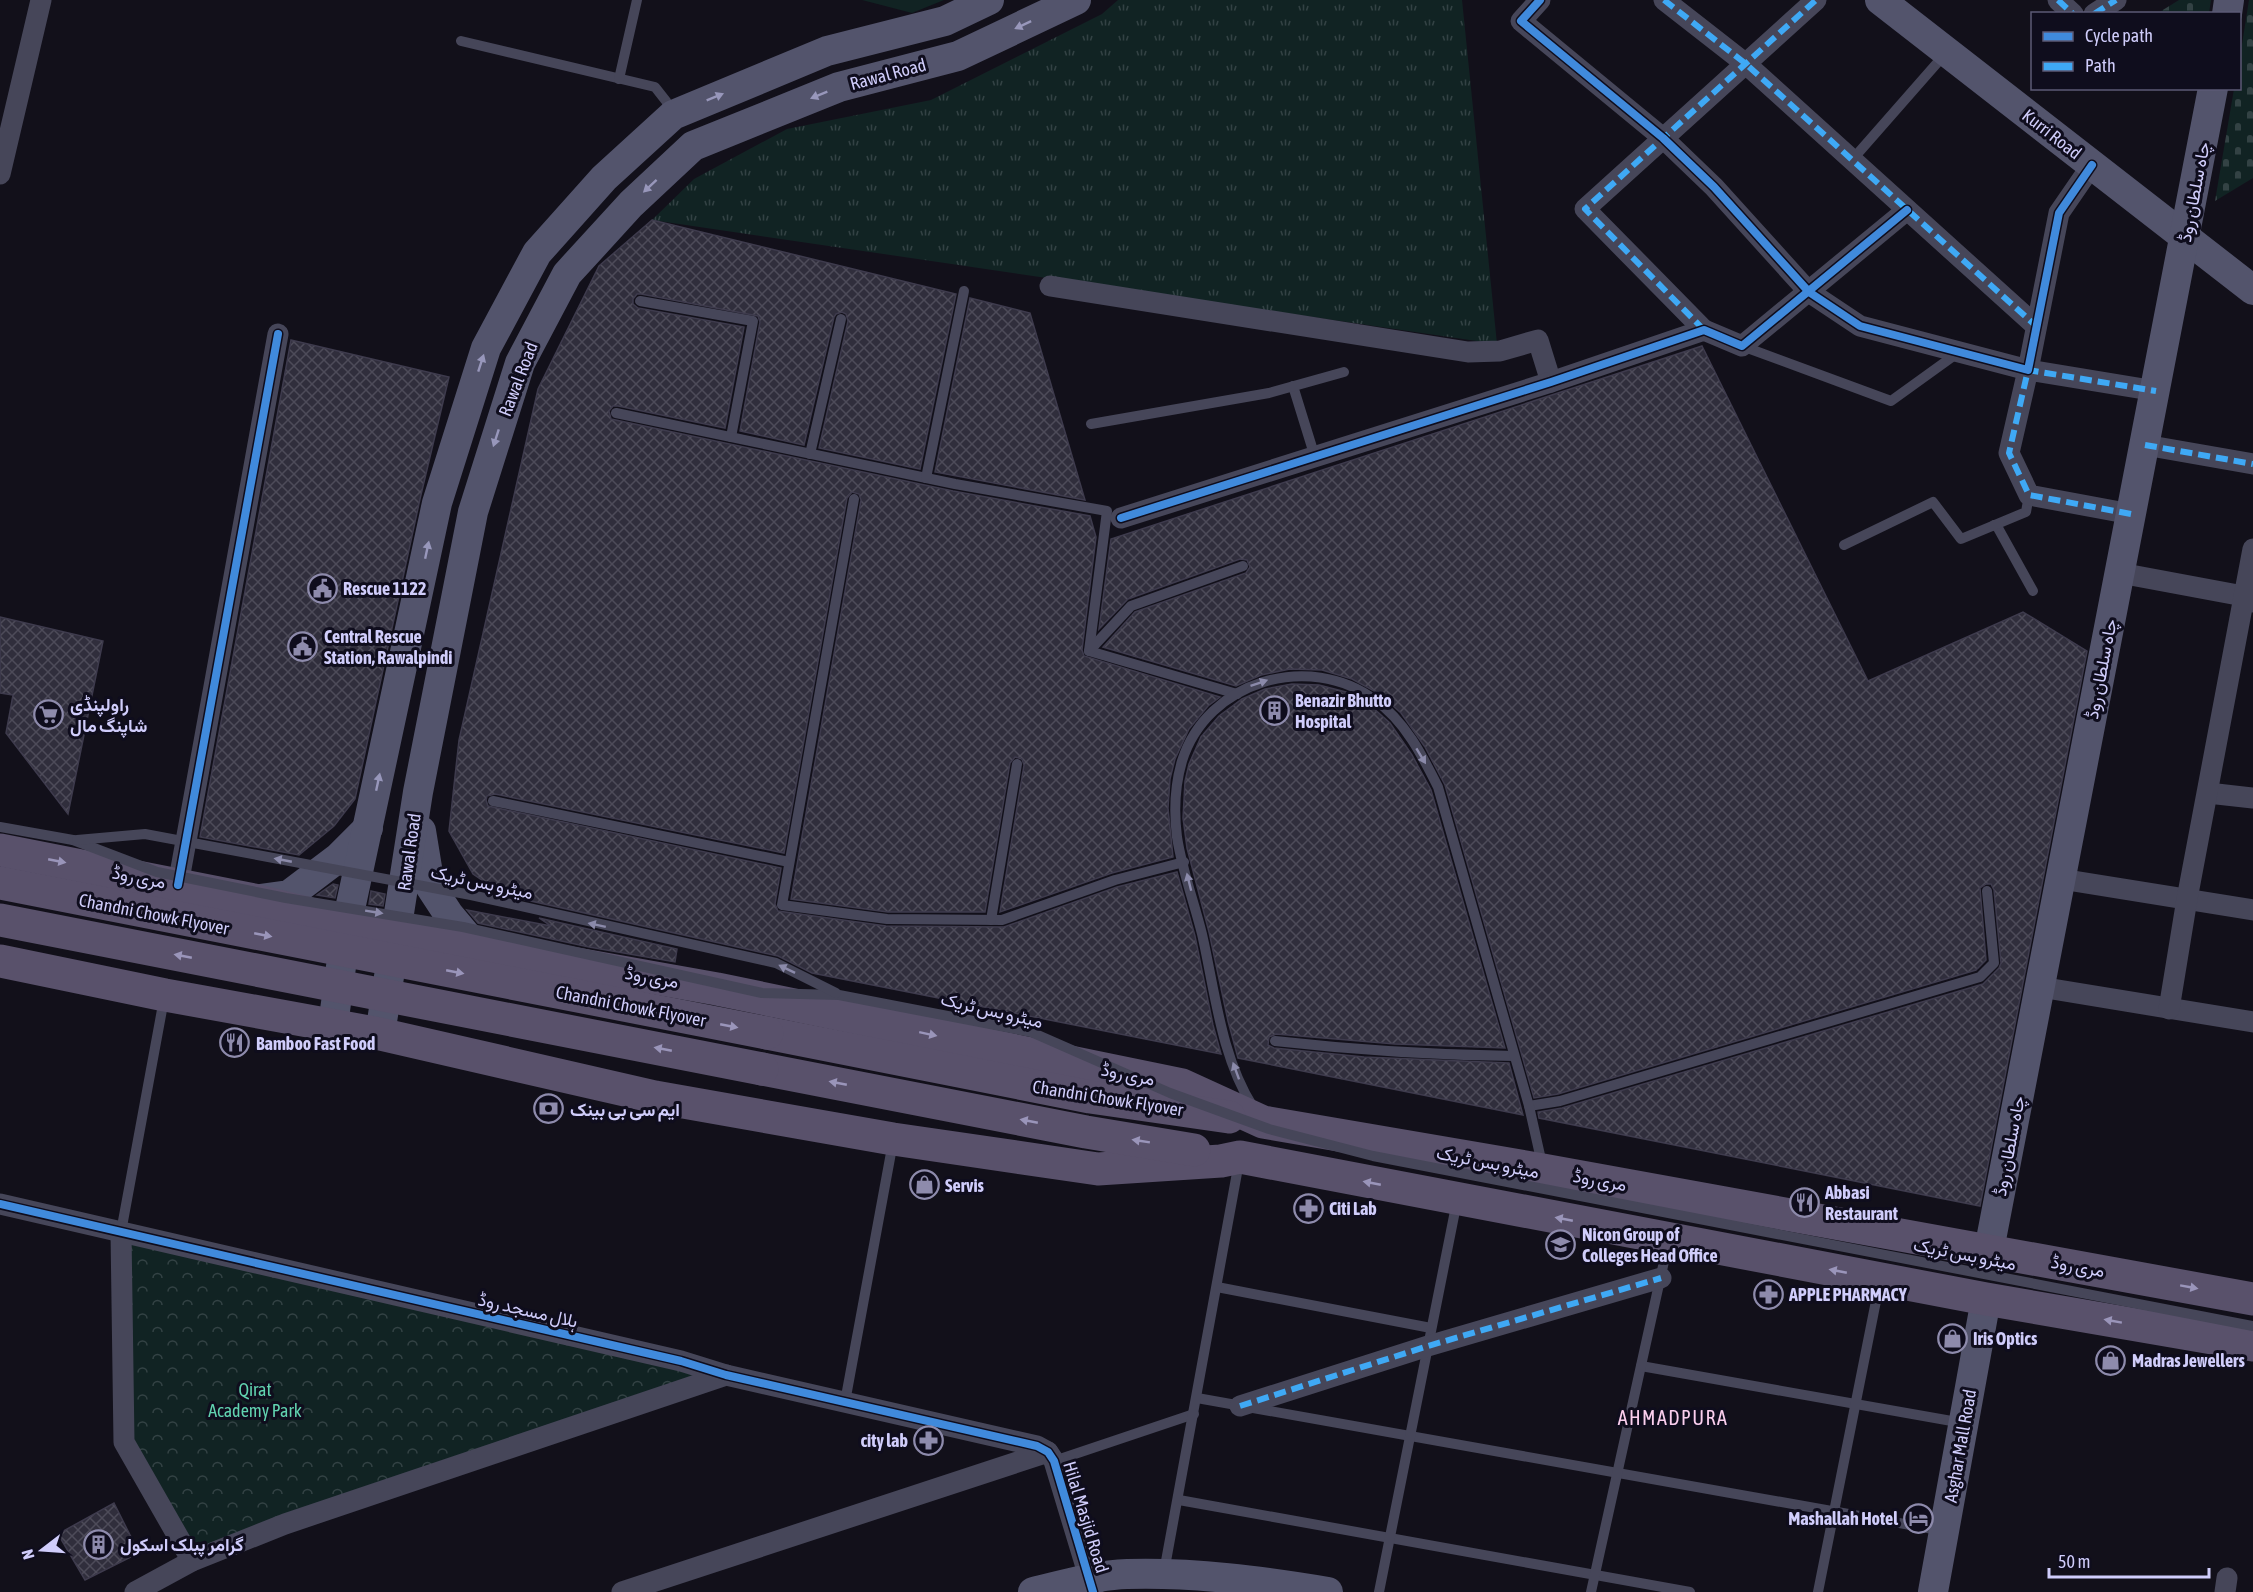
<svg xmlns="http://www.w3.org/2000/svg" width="2253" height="1592" font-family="'Asap Condensed',Vazirmatn,sans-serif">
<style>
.grass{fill:url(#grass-tufts)}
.cemetery{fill:url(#cemetery-stones)}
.park{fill:url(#park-crowns)}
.pitch{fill:#112323}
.building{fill:url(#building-cross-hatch);stroke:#3e3b4d;stroke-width:1.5}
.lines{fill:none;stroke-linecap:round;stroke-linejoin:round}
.lane{stroke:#464659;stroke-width:10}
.street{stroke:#464659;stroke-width:21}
.secondary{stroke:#53546c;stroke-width:30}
.primary{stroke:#59516b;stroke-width:33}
.lane-bridge{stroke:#464659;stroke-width:10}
.primary-bridge{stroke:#59516b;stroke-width:33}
.quiet{stroke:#3fa9f5;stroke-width:6;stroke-dasharray:12 6;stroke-linecap:butt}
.cycleway-casing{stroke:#0f0d1d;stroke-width:11}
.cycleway{stroke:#408adc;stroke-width:8}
.oneway{fill:#9897bb}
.oneway2{fill:#8b8aaa}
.oneway3{fill:#9a95ba}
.labels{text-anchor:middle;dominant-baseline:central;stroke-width:6;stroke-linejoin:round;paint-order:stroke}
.street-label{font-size:18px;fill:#d0cdfb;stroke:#0f0d1d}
.poi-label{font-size:18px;font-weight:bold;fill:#d0cdfb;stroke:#0f0d1d;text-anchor:start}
.park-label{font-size:18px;fill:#61d3b0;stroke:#0f0d1d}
.neighbourhood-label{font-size:20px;letter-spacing:1.5px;fill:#fbcfee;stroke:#0f0d1d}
</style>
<defs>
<pattern id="grass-tufts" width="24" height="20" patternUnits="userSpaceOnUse" patternTransform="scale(1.5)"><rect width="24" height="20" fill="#112323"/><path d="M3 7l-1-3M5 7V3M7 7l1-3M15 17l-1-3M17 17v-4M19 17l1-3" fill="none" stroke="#334244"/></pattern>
<pattern id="cemetery-stones" width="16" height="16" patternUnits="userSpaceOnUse" patternTransform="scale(1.5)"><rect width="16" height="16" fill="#112323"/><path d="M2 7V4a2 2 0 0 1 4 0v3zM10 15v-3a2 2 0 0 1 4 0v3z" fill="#334244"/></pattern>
<pattern id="park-crowns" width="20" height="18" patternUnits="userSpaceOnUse" patternTransform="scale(1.5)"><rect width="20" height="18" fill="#112323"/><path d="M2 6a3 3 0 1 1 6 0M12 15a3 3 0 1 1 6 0" fill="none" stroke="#334244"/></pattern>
<pattern id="building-cross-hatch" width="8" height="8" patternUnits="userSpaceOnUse" patternTransform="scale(1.5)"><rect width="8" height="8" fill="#302e3c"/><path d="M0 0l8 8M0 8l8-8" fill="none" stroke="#4d4b59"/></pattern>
</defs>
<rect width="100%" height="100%" fill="#12101a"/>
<path class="grass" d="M1118 0H1462L1497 344 652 220 694 179 787 129 931 100 1102 14Z"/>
<g class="cemetery">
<path d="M2179 0H2211L2209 13H2158Z"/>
<path d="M2249 0H2253V178L2215 201 2234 89 2240 88V57Z"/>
</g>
<path class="park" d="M121 1232 726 1375 192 1561 124 1442Z"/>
<path class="pitch" d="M862 0H944L912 13Z"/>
<g class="building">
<path d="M652 220 956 294 920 469 819 448 848 321 846 314 842 312 836 314 834 317 804 445 740 431 760 322 758 316 641 294H637L633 299V304L638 308 744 327 725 428 618 406H613L609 411 611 419 953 491 1090 516 1096 537 1082 650 1084 656 1220 697 1208 706 1189 729 1175 759 1170 779 1168 808 1173 857 1112 873 1000 912 1024 765 1022 759 1015 757 1010 763 985 912H888L791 899 861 500 859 494 852 492 847 498 784 853 495 794 487 796 486 800 488 806 781 868 775 904 778 911 886 926 1004 927 1117 887 1177 872 1195 936 1213 1025 1221 1054 812 973 778 956 504 895 473 874 449 831 459 740 538 389 599 266Z"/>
<path d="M970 298 1030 313 1085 500 935 472Z"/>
<path d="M291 340 449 377 420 499 355 799 334 826 299 855 200 837Z"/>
<path d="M1702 346 1868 681 2023 612 2087 651 1980 1206 1539 1118 1538 1112 1562 1108 1983 984 1999 968 2001 963 1994 890 1991 884H1986L1980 888 1986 960 1976 970 1558 1094 1534 1098 1445 785 1425 747 1401 713 1380 694 1352 679 1322 670 1290 669 1261 675 1236 686 1103 647 1135 612 1246 573 1250 567 1247 560 1240 559 1128 599 1099 629 1111 539Z"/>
<path d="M0 617 103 641 68 814 6 733 13 695 0 693Z"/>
<path d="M1292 684 1319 685 1346 692 1371 706 1390 723 1412 755 1431 790 1505 1048 1395 1044 1276 1034 1269 1037 1268 1045 1274 1048 1364 1057 1509 1063 1523 1115 1238 1058 1228 1021 1209 932 1187 848 1183 818 1185 781 1189 764 1201 737 1219 716 1242 699 1265 689Z"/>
<path d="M333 884 338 885 335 898 317 895Z"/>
<path d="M371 891 385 894 383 906 369 904Z"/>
<path d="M467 910 551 926 539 918 677 949 675 962 589 947 478 923Z"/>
<path d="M114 1503 139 1553 85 1580 58 1534Z"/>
</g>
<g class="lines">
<g class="lane">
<path d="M461 41 655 87 666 101 673 114"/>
<path d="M619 79 637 0"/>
<path d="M1852 160 1945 54"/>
<path d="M640 301 753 321 731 437"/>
<path d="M1742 346 1891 401 1959 352"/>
<path d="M1293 386 1315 457"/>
<path d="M616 413 955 484 1107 511 1089 651 1237 694"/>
<path d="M1091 424 1269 393 1344 372"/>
<path d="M810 454 841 319"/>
<path d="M926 478 964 291"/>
<path d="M854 499 782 905 887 919 1002 920 1115 880 1184 862"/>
<path d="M1994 525 1998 528 2033 591"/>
<path d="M1844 545 1933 502 1961 539 2026 512 2029 495"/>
<path d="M1089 651 1131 606 1243 566"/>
<path d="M493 801 789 862"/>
<path d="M0 827 73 840"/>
<path d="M991 920 1017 764"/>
<path d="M1275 1041C1355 1050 1434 1055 1514 1056"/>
<path d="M1529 1106 1560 1101 1980 977 1994 963 1987 891"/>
<path d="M1253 1107C1221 1057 1215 991 1202 934 1194 902 1182 870 1177 837 1174 813 1175 785 1182 761 1207 681 1309 651 1375 700 1405 721 1422 755 1438 787L1529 1106 1542 1164"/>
<path d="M121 1232 164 999"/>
<path d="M1217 1287 1431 1328"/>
<path d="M1641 1366 1963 1423"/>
<path d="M1197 1398 1944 1531"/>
<path d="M845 1402 893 1142"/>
<path d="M1054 1461 1194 1414"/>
<path d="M1179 1500 1690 1592"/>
<path d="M1164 1572 1239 1162"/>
<path d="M1379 1592 1455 1211"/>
<path d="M1591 1592 1665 1257"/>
<path d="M1818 1592 1877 1296"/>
</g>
<g class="street">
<path d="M1540 0 1521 21 1663 138 1714 187 1809 292 1860 326 2028 370 2059 213 2092 165"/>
<path d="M1664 0 1746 64 2036 326"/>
<path d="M2058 0 2073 14"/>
<path d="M2094 14 2116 0"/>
<path d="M0 174 41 0"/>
<path d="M1050 286 1468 352 1500 351 1538 340 1551 382"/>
<path d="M1704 330 1585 209 1816 0"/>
<path d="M2145 445 2253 464"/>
<path d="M2131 514 2029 495 2009 453 2028 370 2156 391"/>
<path d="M1121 518 1551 382 1704 330 1742 346 1907 210"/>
<path d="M2120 573 2238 595 2253 602"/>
<path d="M2208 793 2253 798"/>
<path d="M2061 879 2253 910"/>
<path d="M178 885 278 334"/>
<path d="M2040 987 2253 1022"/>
<path d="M2169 1009 2187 899 2253 549"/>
<path d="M0 1204 681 1361 726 1375 1037 1446 1048 1452 1054 1461 1093 1590"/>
<path d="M121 1232 124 1442 192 1561"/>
<path d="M1240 1406 1428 1346 1661 1278"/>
<path d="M135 1592 192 1561 285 1524 726 1375"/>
<path d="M622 1592 1048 1452"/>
<path d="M2225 1592 2227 1578"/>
</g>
<g class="secondary">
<path d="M1880 0 2253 290"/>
<path d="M2227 14 2229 0"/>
<path d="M421 831 430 886 449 915 475 946"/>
<path d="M254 900 289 895 338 858 368 828"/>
<path d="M333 1025 347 923 437 503 486 348 537 253 604 178 673 115 827 51 945 21 989 0"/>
<path d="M380 1034 418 792 473 512 520 363 567 274 631 204 693 146 839 87 958 56 1076 0"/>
<path d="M1989 1250 2213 88"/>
<path d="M1033 1592C1063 1585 1096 1575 1127 1574 1194 1572 1262 1581 1328 1592"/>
<path d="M1933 1592 1986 1299"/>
</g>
<g class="primary">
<path d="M0 850 254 900 347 923 717 989 1182 1085 1263 1122 1543 1170 2253 1299"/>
<path d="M0 961 165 995 380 1034 655 1097 893 1139 1098 1169 1221 1161 1240 1157 1986 1299 2253 1345"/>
<path d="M767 1033 1090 1097 1229 1117"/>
<path d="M762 1069 1086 1132 1194 1150"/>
</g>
<g class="lane-bridge">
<path d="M73 840 157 872 286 898 463 927 762 993 839 995 1031 1032 1170 1093 1269 1129 1373 1156 2253 1326"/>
<path d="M77 840 145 834 471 895 776 963 836 993"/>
</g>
<g class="primary-bridge">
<path d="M0 883 767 1033"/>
<path d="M0 920 762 1069"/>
</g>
<g class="quiet">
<path d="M1664 0 1746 64 2036 326"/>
<path d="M2058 0 2073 14"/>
<path d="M2094 14 2116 0"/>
<path d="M1704 330 1585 209 1816 0"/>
<path d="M2145 445 2253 464"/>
<path d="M2131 514 2029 495 2009 453 2028 370 2156 391"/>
<path d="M1240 1406 1428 1346 1661 1278"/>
</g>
<defs>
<g id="cycleway">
<path d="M1540 0 1521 21 1663 138 1714 187 1809 292 1860 326 2028 370 2059 213 2092 165"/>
<path d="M1121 518 1551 382 1704 330 1742 346 1907 210"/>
<path d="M178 885 278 334"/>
<path d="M0 1204 681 1361 726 1375 1037 1446 1048 1452 1054 1461 1093 1592"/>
</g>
</defs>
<use href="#cycleway" class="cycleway-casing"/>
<use href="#cycleway" class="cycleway"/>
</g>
<defs><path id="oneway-solid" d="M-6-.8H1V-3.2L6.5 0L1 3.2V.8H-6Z" transform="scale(1.5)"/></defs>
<g class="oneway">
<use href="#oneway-solid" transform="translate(1023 25) rotate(155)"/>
<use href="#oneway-solid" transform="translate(819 95) rotate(158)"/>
<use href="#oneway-solid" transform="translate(715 97) rotate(-22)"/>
<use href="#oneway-solid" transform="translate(650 186) rotate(137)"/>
<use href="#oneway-solid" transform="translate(481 363) rotate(-72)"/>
<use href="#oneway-solid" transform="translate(496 438) rotate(108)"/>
<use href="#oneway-solid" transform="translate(427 550) rotate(-78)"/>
<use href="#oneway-solid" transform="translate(378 782) rotate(-78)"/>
</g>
<g class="oneway2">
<use href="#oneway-solid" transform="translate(1259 683) rotate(-19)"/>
<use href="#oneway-solid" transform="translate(1421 756) rotate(59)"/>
<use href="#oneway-solid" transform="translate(283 860) rotate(-169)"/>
<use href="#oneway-solid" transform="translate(1189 882) rotate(-104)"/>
<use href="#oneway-solid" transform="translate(374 912) rotate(9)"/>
<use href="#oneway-solid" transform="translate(597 925) rotate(-168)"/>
<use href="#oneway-solid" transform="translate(787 969) rotate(-154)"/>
<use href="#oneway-solid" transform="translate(1236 1071) rotate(-110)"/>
</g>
<g class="oneway3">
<use href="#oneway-solid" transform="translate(57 861) rotate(11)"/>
<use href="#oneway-solid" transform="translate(263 935) rotate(11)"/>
<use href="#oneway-solid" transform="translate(183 956) rotate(-169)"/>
<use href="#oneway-solid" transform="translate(455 972) rotate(11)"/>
<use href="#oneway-solid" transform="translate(729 1026) rotate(11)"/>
<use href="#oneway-solid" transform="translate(928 1034) rotate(12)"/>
<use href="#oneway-solid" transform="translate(663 1049) rotate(-169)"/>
<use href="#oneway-solid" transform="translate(838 1083) rotate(-169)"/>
<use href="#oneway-solid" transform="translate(1029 1121) rotate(-169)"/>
<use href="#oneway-solid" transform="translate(1141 1141) rotate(-171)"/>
<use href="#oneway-solid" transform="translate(1372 1183) rotate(-169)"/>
<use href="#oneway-solid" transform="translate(1564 1219) rotate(-169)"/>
<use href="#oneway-solid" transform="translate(1838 1271) rotate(-169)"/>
<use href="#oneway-solid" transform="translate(2189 1287) rotate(10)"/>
<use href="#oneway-solid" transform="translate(2113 1321) rotate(-170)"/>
</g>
<defs>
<symbol id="civic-ring" viewBox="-11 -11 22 22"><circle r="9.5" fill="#0f0d1d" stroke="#8e8bac" stroke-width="1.5"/><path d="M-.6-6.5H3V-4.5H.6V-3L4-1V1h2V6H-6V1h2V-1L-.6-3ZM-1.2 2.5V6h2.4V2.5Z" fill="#8e8bac"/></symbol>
<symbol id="building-ring" viewBox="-11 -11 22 22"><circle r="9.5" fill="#0f0d1d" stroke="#8e8bac" stroke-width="1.5"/><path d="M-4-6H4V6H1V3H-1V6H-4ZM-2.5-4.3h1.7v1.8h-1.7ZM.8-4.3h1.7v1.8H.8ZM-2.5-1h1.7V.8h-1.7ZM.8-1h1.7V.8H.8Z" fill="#8e8bac"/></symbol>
<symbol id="supermarket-ring" viewBox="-11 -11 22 22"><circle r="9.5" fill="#0f0d1d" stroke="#8e8bac" stroke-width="1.5"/><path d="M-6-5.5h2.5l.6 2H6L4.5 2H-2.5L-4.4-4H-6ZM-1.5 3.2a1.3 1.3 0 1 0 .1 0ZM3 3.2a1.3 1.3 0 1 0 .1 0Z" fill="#8e8bac"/></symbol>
<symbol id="restaurant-ring" viewBox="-11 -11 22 22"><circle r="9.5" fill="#0f0d1d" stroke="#8e8bac" stroke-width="1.5"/><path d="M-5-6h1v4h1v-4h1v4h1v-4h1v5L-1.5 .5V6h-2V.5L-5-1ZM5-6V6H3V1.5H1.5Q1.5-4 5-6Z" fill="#8e8bac"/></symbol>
<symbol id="bank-ring" viewBox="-11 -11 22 22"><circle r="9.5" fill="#0f0d1d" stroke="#8e8bac" stroke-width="1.5"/><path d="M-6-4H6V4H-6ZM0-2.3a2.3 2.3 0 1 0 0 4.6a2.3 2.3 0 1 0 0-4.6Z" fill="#8e8bac"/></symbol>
<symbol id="shop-ring" viewBox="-11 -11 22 22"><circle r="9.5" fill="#0f0d1d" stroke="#8e8bac" stroke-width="1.5"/><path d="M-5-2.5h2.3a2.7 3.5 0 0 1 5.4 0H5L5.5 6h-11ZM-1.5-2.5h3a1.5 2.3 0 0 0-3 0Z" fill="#8e8bac"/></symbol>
<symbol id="pharmacy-ring" viewBox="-11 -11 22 22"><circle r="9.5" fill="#0f0d1d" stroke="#8e8bac" stroke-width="1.5"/><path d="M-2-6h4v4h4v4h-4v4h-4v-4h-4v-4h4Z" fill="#8e8bac"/></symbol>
<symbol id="university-ring" viewBox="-11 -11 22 22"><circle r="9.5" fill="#0f0d1d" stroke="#8e8bac" stroke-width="1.5"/><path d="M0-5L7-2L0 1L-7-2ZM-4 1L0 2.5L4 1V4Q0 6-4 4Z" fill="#8e8bac"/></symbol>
<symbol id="hotel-ring" viewBox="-11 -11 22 22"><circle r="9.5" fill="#0f0d1d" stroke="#8e8bac" stroke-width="1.5"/><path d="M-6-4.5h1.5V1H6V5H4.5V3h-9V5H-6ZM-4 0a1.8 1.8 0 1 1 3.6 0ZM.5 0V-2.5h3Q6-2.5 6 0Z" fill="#8e8bac"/></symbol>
</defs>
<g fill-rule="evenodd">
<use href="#civic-ring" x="306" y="572" width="33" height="33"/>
<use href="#civic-ring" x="286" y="630" width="33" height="33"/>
<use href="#building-ring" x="1258" y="694" width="33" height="33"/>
<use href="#supermarket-ring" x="32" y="698" width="33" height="33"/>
<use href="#restaurant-ring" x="218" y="1026" width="33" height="33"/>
<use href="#bank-ring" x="532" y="1092" width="33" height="33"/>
<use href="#shop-ring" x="908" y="1168" width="33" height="33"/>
<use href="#restaurant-ring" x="1788" y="1186" width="33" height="33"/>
<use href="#pharmacy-ring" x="1292" y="1192" width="33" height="33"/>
<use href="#university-ring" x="1544" y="1228" width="33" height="33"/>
<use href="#pharmacy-ring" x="1752" y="1278" width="33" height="33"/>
<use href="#shop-ring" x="1936" y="1322" width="33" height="33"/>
<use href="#shop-ring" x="2094" y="1344" width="33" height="33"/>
<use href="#pharmacy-ring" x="912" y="1424" width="33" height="33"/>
<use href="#hotel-ring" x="1902" y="1502" width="33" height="33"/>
<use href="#building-ring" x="82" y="1528" width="33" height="33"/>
</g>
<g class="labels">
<g class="street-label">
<text transform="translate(888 74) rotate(-15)">Rawal Road</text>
<text transform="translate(2052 134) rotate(38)">Kurri Road</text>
<text transform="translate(2194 192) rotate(-79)">چاہ سلطان روڈ</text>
<text transform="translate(518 379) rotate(-69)">Rawal Road</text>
<text transform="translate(2101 669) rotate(-79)">چاہ سلطان روڈ</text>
<text transform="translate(409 852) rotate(-82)">Rawal Road</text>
<text transform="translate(139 877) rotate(11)">مری روڈ</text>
<text transform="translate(482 882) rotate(12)">میٹرو بس ٹریک</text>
<text transform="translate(154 914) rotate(11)">Chandni Chowk Flyover</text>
<text transform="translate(652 977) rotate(10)">مری روڈ</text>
<text transform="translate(631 1006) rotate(11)">Chandni Chowk Flyover</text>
<text transform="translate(992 1010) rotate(13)">میٹرو بس ٹریک</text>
<text transform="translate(1128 1074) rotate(11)">مری روڈ</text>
<text transform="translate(1108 1098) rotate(9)">Chandni Chowk Flyover</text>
<text transform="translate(2009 1146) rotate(-79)">چاہ سلطان روڈ</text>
<text transform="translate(1488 1162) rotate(11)">میٹرو بس ٹریک</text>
<text transform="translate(1600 1180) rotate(10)">مری روڈ</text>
<text transform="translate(1965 1254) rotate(11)">میٹرو بس ٹریک</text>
<text transform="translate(2078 1266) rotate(10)">مری روڈ</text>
<text transform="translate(528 1310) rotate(13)">ہلال مسجد روڈ</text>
<text transform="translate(1960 1446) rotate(-80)">Asghar Mall Road</text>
<text transform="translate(1086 1517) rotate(73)">Hilal Masjid Road</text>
</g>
<g class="poi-label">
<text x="343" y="588">Rescue 1122</text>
<text x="324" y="636">Central Rescue<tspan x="324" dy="21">Station, Rawalpindi</tspan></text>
<text x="1295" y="700">Benazir Bhutto<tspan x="1295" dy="21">Hospital</tspan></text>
<text x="70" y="704">راولپنڈی<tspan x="70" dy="21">شاپنگ مال</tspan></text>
<text x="256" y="1043">Bamboo Fast Food</text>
<text x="570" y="1109">ایم سی بی بینک</text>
<text x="945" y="1185">Servis</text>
<text x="1825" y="1192">Abbasi<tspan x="1825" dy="21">Restaurant</tspan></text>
<text x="1329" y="1208">Citi Lab</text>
<text x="1582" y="1234">Nicon Group of<tspan x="1582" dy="21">Colleges Head Office</tspan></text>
<text x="1789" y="1294">APPLE PHARMACY</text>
<text x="1973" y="1338">Iris Optics</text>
<text x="2132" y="1360">Madras Jewellers</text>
<text x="908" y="1440" text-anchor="end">city lab</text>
<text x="1898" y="1518" text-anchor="end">Mashallah Hotel</text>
<text x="120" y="1544">گرامر پبلک اسکول</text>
</g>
<g class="park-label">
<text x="255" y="1389">Qirat<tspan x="255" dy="21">Academy Park</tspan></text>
</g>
<g class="neighbourhood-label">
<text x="1673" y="1417">AHMADPURA</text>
</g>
</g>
<rect x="2031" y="12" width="210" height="78" fill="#0f0d1d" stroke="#5c5a76" stroke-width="1.5"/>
<rect x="2043" y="32" width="30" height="9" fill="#408adc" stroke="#5c5a76" stroke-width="1.5"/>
<text x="2085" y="42" font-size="18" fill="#d0cdfb">Cycle path</text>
<rect x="2043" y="62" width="30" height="9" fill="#3fa9f5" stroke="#5c5a76" stroke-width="1.5"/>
<text x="2085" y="72" font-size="18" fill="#d0cdfb">Path</text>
<g transform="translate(42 1550) rotate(253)" stroke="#0f0d1d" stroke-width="4.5" paint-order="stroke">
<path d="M0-4.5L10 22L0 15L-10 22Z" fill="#d0cdfb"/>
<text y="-9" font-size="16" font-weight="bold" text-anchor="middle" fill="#d0cdfb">N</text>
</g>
<path d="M2049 1568v9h160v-9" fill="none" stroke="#d0cdfb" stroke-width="3"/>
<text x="2058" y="1568" font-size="18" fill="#d0cdfb" stroke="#0f0d1d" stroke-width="4.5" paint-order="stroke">50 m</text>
</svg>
